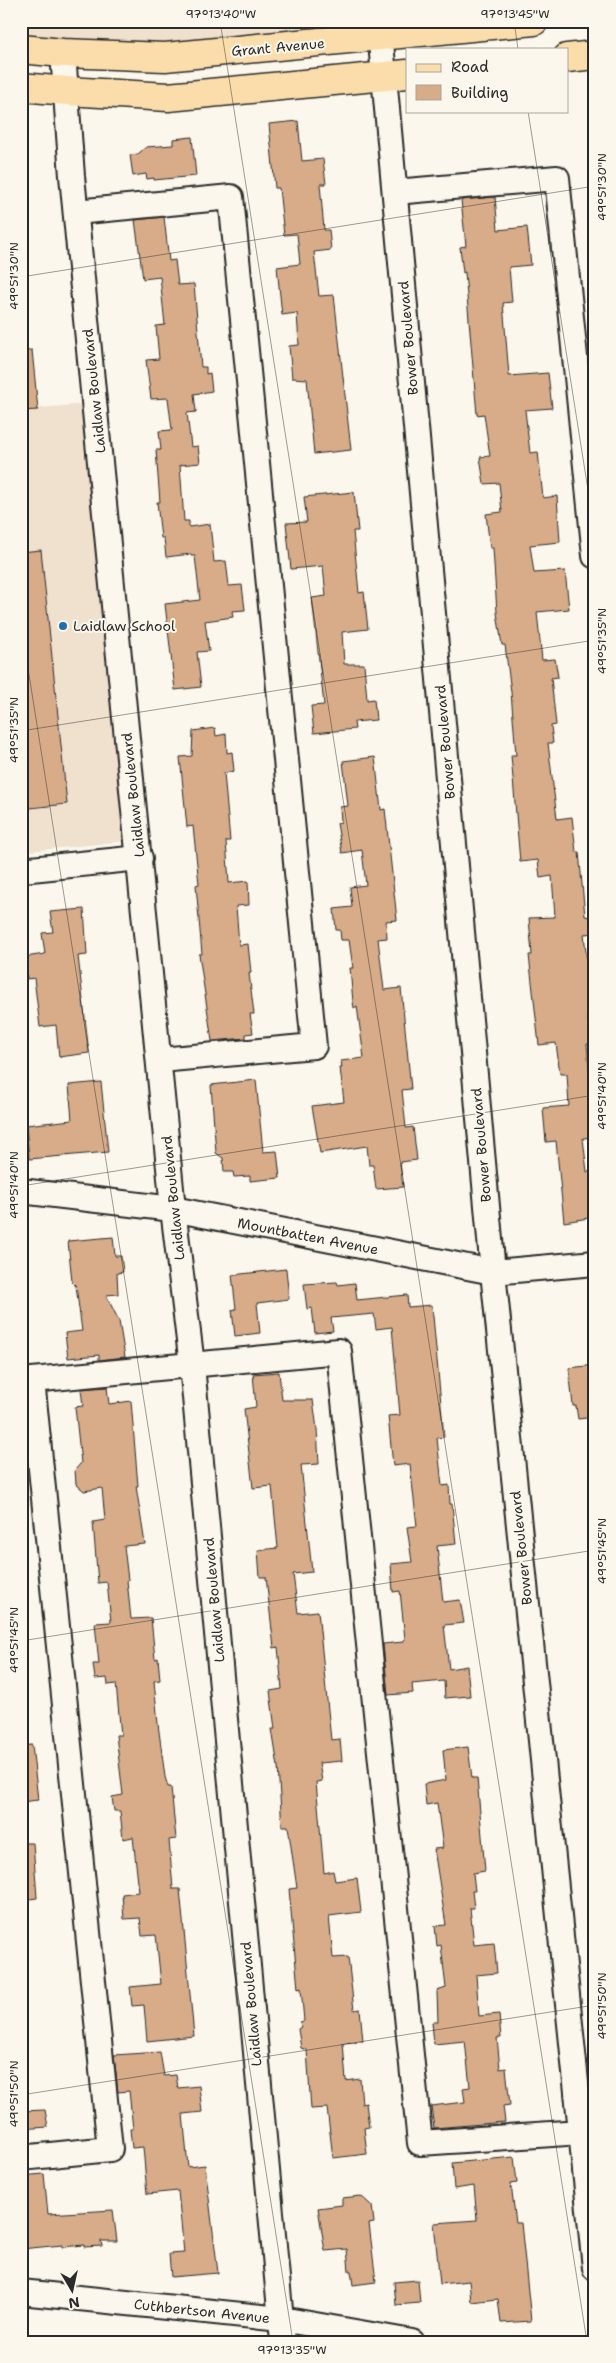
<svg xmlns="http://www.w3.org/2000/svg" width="616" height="2363" font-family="'Shantell Sans',sans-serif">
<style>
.built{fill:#f0e0ce}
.building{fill:#d8ac89;stroke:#2b2b2b}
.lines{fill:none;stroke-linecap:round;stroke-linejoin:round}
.minor-casing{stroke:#2b2b2b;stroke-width:28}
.major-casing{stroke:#2b2b2b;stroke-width:31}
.minor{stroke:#fbf7ec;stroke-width:24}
.major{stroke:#fbddab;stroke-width:28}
.ticks{fill:none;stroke:#2b2b2b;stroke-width:1;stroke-opacity:0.45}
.poi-dot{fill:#1f6fb2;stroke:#fbf7ec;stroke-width:2}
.labels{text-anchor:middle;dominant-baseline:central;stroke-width:4;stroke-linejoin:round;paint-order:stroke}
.street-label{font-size:14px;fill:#2b2b2b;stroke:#fbf7ec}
.poi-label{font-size:14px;fill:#2b2b2b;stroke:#fbf7ec;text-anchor:start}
.neatline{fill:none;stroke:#2b2b2b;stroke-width:2}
.ticks-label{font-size:12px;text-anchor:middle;fill:#2b2b2b}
</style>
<rect width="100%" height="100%" fill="#fbf7ec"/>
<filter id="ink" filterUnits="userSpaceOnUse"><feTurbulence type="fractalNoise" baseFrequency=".02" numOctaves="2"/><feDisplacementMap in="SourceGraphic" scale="10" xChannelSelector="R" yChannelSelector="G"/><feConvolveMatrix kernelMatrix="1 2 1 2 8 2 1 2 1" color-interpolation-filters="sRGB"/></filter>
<g filter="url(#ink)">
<g class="built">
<path d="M21 21H360L359 25 196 47 21 41Z"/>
<path d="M84 404 127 841 21 852V410Z"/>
</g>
<g class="building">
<path d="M298 121 302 161 323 159 326 184H320L324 230H329L331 250 314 252 319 296 334 295 351 450 314 454 307 379 292 378 289 346 299 345 297 313 282 315 277 267 300 264 297 234 284 235 279 188H275L269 124Z"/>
<path d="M192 137 196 176 154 180V178L147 179 146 174 133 176 130 155 138 154 146 147 173 145V139Z"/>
<path d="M495 197 498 230 527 227 531 265 509 267 512 302 503 303 509 376 548 373 552 408 525 410 530 453 538 452 543 498 557 496 560 542 530 545 534 573 565 571 569 609 537 612 542 660 555 659 558 677 551 678 556 725 551 726 553 743H548L557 819 572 817 576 852H579L585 916 595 918V933L584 934 590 989 586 990 588 1020 594 1019 595 1031V1043L587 1044 595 1137 583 1138 587 1172 593 1171 595 1217 564 1222 556 1141 546 1142 543 1108 569 1106 567 1074H560L556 1043 539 1045 529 955H532L529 918 555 917 552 876 540 878 538 860 520 862 511 755H516L511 692 505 645H502L497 613 493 548H490L486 514 502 512 499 483 484 484 480 457 490 456 484 414 477 415 465 272 463 273 460 247 466 246 461 200Z"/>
<path d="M164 217 169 261 175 260 178 285 194 284 201 367H206V374L210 373 212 391 194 394 196 412 187 413 191 447 198 446 200 463 180 465 184 521H189V527L210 524 214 562 226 561 229 586 242 585 245 610 232 611 233 617 205 621 209 651 197 652 201 687 175 690 165 604 200 600 195 556H191V554L166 557 164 538H161L157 502H160L156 450H161L159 431 172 430 168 398 151 399 146 360 159 359 156 326 165 325 160 277 143 279 135 220Z"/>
<path d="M32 350 38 410 21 411V351Z"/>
<path d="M354 492 358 531H353L359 593 364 592 368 629 342 632 344 664H364L367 700 374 699 376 720 354 722 355 729 314 733 311 706 324 705 312 598 326 596 323 566 291 569 286 523 307 522 304 497Z"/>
<path d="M41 550 67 804 21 809V552Z"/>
<path d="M215 728 216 736 226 734 227 753 232 752 234 771 224 773 230 841H226L229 883 248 881 249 905 236 906 239 945 248 944 251 973H249L254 1014H250L253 1033 246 1034V1038L212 1041 199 954H202L196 885 199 884 193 826 187 827 180 757 192 756 193 731Z"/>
<path d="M375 757 381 810 385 809 397 920 386 921 387 938 378 939 384 990 401 988 411 1089 402 1090 406 1128 413 1127 417 1160 400 1162 403 1187 376 1189 373 1165H369L367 1146 320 1153 312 1106 344 1102 340 1068H342L341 1061 364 1058 357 1006 354 1008 353 1002 350 968H353L349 940H341L340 930H336L334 909 352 907 350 887 366 885 362 850 342 853 337 823 341 822 340 807 348 806 343 761Z"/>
<path d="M84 909 87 955 78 956 89 1053 59 1057 56 1025 40 1027 34 978 27 979 25 957 45 954 42 933 53 932 50 912Z"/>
<path d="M256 1080 263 1152 277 1151 280 1178 250 1181V1176L234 1177 233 1172H224L223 1158 216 1153 211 1085Z"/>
<path d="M101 1082 108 1152 29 1159 26 1125 72 1120 69 1085Z"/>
<path d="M113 1237 115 1256H121L123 1272 117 1273 118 1294 106 1295 119 1321 125 1357 99 1360V1355L68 1358 65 1333 82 1331 76 1286 72 1282 68 1241Z"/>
<path d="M286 1269 289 1299 257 1303 260 1333 235 1336 232 1310 236 1309 232 1275Z"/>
<path d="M337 1282 338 1285 355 1283 357 1300 407 1295 408 1307 432 1305 444 1437 437 1438 442 1486 449 1485 450 1504H452L456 1544 437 1546 443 1602 460 1600 464 1623 444 1625 449 1669 467 1666 470 1696 445 1698 444 1681 412 1684 413 1693 388 1695 383 1644 403 1642 405 1639 400 1591 393 1592 391 1564 412 1562 407 1527 417 1526 410 1464 393 1466 388 1416 400 1415 392 1327 376 1329 374 1314 331 1318 333 1331 315 1333 312 1308 307 1309 304 1284Z"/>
<path d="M595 1365V1417L578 1419 576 1406H573L569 1368Z"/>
<path d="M279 1372 282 1400H313L317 1429 319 1464 301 1465 312 1572 293 1574 298 1613 318 1611 331 1740 340 1739 342 1761 319 1763 322 1781 316 1782 324 1873 333 1871 335 1881 357 1878 361 1912 329 1916 333 1958 348 1957 354 2010 360 2009 363 2041 343 2043 346 2081 360 2079 362 2104 366 2103 369 2127 364 2128 367 2154 333 2158 327 2108 311 2109 307 2050 301 2048 298 2029 301 2027 300 2022 304 2021 301 1988 298 1989 289 1889 297 1888 288 1826H282L278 1767 272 1729H275L270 1691 282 1689 278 1647 274 1648 266 1577H260L258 1550 278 1548 272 1486 253 1488 244 1409 256 1407 253 1374Z"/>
<path d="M107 1387 109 1404 131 1401 138 1486H136L145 1544 124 1546 128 1580H127L131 1619 151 1618 155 1659 158 1658 160 1680 154 1681 158 1724 165 1777 168 1787H171L176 1839 169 1840 173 1889H180L194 2036 147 2041 144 2005 132 2006 130 1987 161 1984 156 1935 142 1936 140 1918 124 1919 122 1894 139 1892 133 1837 123 1839 120 1811H114L112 1797 123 1795 116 1735H121L116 1684 108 1685 107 1678 95 1679 93 1664H99L95 1623 111 1622 107 1582 98 1583 93 1522 105 1520 102 1488 84 1491 76 1484 75 1470 81 1463 75 1407 83 1406 81 1389Z"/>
<path d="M32 1745 38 1800 21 1802V1746Z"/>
<path d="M468 1747 472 1778H477L485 1871 473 1873 475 1891H472L474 1908H470L474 1945 494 1943 497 1973 476 1975 479 2016 499 2014 501 2038H497L500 2069 506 2068 510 2105 503 2106 505 2122 434 2128 431 2106 465 2102 463 2088 470 2087 465 2041 434 2044 432 2022H438L437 1991 446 1988 441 1945 437 1946 435 1926 446 1925 434 1849 443 1848 437 1803 426 1805 424 1784 446 1780 443 1750Z"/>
<path d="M21 1843H33L37 1898 21 1900Z"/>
<path d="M160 2052 164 2076 176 2075 178 2088 199 2086 202 2112 183 2114 188 2167 205 2165 218 2273 171 2277 169 2254 184 2253 178 2191 147 2194 143 2147 132 2148 130 2129H133L129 2091 118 2092 114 2055Z"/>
<path d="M45 2110 48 2127 21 2129V2111Z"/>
<path d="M514 2157 517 2183 511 2184 516 2223H521L531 2321 501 2323 498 2299 471 2302 469 2281 440 2284 434 2223 477 2220 474 2186 454 2189 452 2163Z"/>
<path d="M44 2174 48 2214 113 2210 117 2241H101L102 2246 84 2247V2245L62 2247V2245L21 2249V2176Z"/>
<path d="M361 2196 372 2206 374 2223 369 2224 376 2282 353 2285 351 2271H349L347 2249 325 2251 318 2208 342 2205V2198Z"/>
<path d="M418 2280 420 2303 396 2305 394 2282Z"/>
</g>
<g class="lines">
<defs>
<g id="minor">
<path d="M379 21 493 1272 595 2268"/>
<path d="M63 53 72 176 173 1209 192 1365 283 2342"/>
<path d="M395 192 557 178 595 556"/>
<path d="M76 212 231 197 314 1046 160 1060"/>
<path d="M21 870 140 858"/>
<path d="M21 1191 173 1209 493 1272 595 1263"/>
<path d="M21 2158 110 2149 32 1380 339 1351 420 2143 581 2132"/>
<path d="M21 2292 281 2319 412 2342"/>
</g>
<g id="major">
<path d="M21 49 63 53 165 57 534 21"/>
<path d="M567 58 595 55"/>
<path d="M21 87 67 91 168 97 407 74"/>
</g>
</defs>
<use href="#minor" class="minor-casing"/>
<use href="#major" class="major-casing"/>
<use href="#minor" class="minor"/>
<use href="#major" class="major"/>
</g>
</g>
<path class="ticks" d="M220 21 587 2342M514 21 518 49M528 111 595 534M21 277 595 186M21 624 293 2342M21 731 595 640M21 1186 595 1095M21 1641 595 1550M21 2095 595 2005"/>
<circle class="poi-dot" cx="63" cy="626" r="5"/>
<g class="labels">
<g class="street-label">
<text transform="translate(278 47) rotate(-5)">Grant Avenue</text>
<text transform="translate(408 338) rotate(-95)">Bower Boulevard</text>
<text transform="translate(94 391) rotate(-96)">Laidlaw Boulevard</text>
<text transform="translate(445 742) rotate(-95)">Bower Boulevard</text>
<text transform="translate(133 795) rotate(-96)">Laidlaw Boulevard</text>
<text transform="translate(481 1145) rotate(-95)">Bower Boulevard</text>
<text transform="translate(173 1198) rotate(-96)">Laidlaw Boulevard</text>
<text transform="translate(308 1236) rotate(11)">Mountbatten Avenue</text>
<text transform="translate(521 1548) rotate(-96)">Bower Boulevard</text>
<text transform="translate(214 1600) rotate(-95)">Laidlaw Boulevard</text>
<text transform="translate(251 2004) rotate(-95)">Laidlaw Boulevard</text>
<text transform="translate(202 2311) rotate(6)">Cuthbertson Avenue</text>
</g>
<g class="poi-label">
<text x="73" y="626">Laidlaw School</text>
</g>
</g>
<rect width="616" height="2363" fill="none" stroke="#fbf7ec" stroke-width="55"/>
<rect x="406" y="48" width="162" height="65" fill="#fbf7ec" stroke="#a8a59f"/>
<rect x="416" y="64" width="25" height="8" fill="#fbddab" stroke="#a8a59f"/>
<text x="451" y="72" font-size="15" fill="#2b2b2b">Road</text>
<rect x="416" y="85" width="25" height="15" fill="#d8ac89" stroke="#a8a59f"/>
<text x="451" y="98" font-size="15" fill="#2b2b2b">Building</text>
<g transform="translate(72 2290) rotate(171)" stroke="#fbf7ec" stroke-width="4" paint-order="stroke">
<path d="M0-4L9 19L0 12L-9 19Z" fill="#2b2b2b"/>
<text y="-8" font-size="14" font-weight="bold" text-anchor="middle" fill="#2b2b2b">N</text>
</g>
<rect x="28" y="28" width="560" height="2308" class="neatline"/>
<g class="ticks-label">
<text x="221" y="18">97°13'40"W</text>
<text x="515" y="18">97°13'45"W</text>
<text transform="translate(602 187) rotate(-90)" y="4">49°51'30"N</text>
<text transform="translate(14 276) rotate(-90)" y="4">49°51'30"N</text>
<text transform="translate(602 641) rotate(-90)" y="4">49°51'35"N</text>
<text transform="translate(14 730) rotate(-90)" y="4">49°51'35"N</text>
<text transform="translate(602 1096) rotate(-90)" y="4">49°51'40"N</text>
<text transform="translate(14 1185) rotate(-90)" y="4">49°51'40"N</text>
<text transform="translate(602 1551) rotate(-90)" y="4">49°51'45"N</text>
<text transform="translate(14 1640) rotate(-90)" y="4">49°51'45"N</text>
<text transform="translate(602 2006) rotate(-90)" y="4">49°51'50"N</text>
<text transform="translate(14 2094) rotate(-90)" y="4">49°51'50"N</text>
<text x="292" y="2354">97°13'35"W</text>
</g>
</svg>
